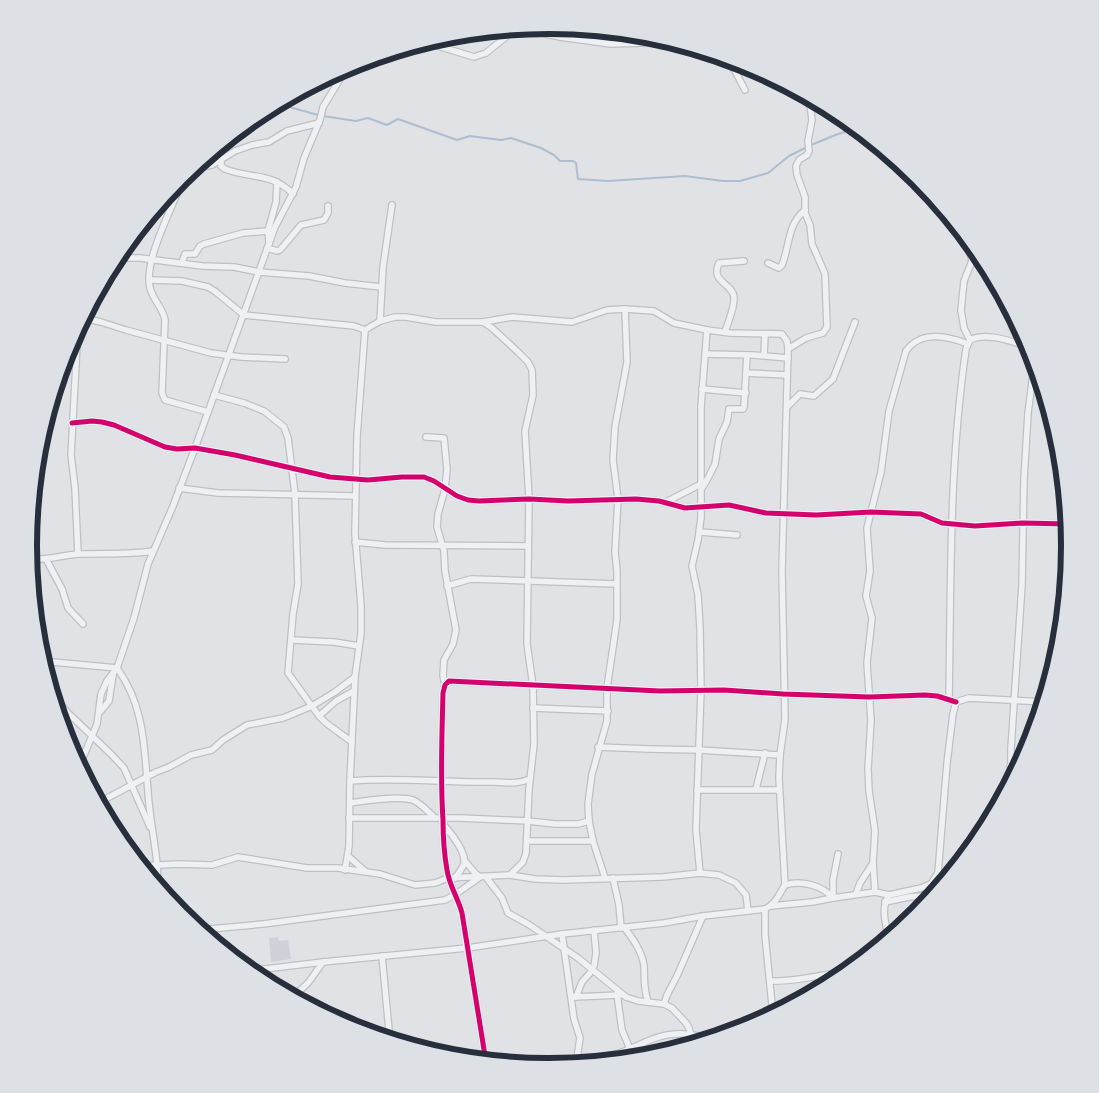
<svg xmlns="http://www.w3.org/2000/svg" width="1099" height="1093" font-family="'Fira Sans Condensed',sans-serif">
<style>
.built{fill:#ced1d8}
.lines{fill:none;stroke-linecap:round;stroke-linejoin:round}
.stream{stroke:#afbecf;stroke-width:2}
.street-casing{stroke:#bec0c3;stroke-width:8}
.street{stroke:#eff0f1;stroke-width:5.5}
.cycleway-casing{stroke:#edf0f4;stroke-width:8}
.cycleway{stroke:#d6006c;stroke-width:5}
.rim{fill:none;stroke:#282f3c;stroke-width:6}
</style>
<rect width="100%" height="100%" fill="#e0e2e5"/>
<path class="built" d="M278 937 279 941 288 940 291 959 271 962 269 938Z"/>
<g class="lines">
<g class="stream">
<path d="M271 107 282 105 318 115"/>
<path d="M323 116 356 121 368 118 387 125 398 119 457 140 470 136 501 140 511 138 541 148 554 155 560 161H573L576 163 578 179 608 181 685 176 723 181H740L768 173 789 156 807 147"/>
<path d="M811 145 838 134 858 128"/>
</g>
<defs>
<g id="street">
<path d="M425 42 474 57 486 53 507 36 513 33 528 30 560 37 611 44 673 42"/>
<path d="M723 57 734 69 745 90"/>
<path d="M221 160V166L225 169C250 179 272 172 293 194"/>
<path d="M199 168 179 190 176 196C167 218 144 264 150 288 153 300 163 308 165 320L162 393 165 400 208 412"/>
<path d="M191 169 212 165 235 151 252 145 269 142 287 131 319 123"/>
<path d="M966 236 972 261 964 281 961 310 964 328 970 340"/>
<path d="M269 243 268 231 276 202 277 182"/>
<path d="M267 248 277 251 280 250 301 225 324 220 328 213V206"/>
<path d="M115 258H140L202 266 234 267 259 272 309 276 345 283 381 287"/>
<path d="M182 262 185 254H195L200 246 204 244 243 233 268 231"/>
<path d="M768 263 779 268 782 265C790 245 787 225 805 210"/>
<path d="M150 280 182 281 208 287 216 292 244 315 354 326 365 330 357 436 355 534 361 605V633L355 677 350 781 349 846 345 870"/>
<path d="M83 318 101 322 126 330 211 353 241 357 285 359"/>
<path d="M380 321 383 267 392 205"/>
<path d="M483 322 512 317 572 322 607 310 625 309 654 311 674 323 707 330 730 333 782 334 787 341 788 349 782 571 785 719 780 755 779 778 785 885"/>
<path d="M78 327 71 455 75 488 78 554"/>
<path d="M365 330 380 321 395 317H406L436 322H483L492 328 518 352 528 362 532 370 533 395 525 431 529 499 527 644 533 686 534 744 529 789 526 853 523 862 510 875"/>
<path d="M725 332C728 322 735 307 734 297 732 282 710 283 719 263L744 261"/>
<path d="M788 349 806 338 823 333 827 327 825 274 812 244 810 225 805 213V197L797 175 796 166 799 160 807 155 809 151 808 141 812 120 809 97"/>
<path d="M705 354 753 355 788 358"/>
<path d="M764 355 765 335"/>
<path d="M746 373 787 375"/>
<path d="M702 389 746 393"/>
<path d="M214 395 244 403 264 411 284 427 288 438 295 494 298 584 293 614 288 673 319 716 326 723 352 742"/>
<path d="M787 407 800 394 814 396 833 379 855 322"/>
<path d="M72 423 92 421 102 422 114 425 165 447 177 449 195 448 235 455 330 477 368 480 402 477H424L434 481 457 496 468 500 479 501 529 499 568 501 636 499 659 501 685 508 729 505 766 513 816 515 871 512 921 514 942 523 975 526 1022 523 1069 524"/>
<path d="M426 437 444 438 447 469 445 489 438 514 437 527 444 551 445 571 456 630 453 644 444 660 443 676 445 685"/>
<path d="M179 488 218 493 355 496"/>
<path d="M702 488 708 478 715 464 719 439 727 422 729 409H743L744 407 747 355"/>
<path d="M666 502 701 484"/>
<path d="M700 532 737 535"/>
<path d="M355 542 385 545 528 546"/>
<path d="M29 559C46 561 63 555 79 554 104 553 128 555 153 551"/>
<path d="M46 559 62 589 68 608 83 624"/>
<path d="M447 586 471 579 617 584"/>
<path d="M292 640 334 642 359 646"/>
<path d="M42 661 117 668C147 709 144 755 149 803 151 824 155 844 157 864 158 872 157 880 158 887"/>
<path d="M52 694 68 713 111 754 124 768 150 827"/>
<path d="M949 698C951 582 949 465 966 349L970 340C987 331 1014 343 1031 347"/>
<path d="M533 708 608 711"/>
<path d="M100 712 109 701 113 675"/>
<path d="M319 716 336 701 354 691"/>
<path d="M598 747 649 749 699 750 780 755"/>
<path d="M1010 766H1021"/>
<path d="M79 767 97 724 101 694 107 681 117 668 134 618 148 564 173 506 195 448 275 227 296 187 304 158 320 120 323 107 348 66"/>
<path d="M350 781C397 777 445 783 493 782 508 782 515 785 530 779"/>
<path d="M1011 785V748L1022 585 1024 479 1028 413 1035 359"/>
<path d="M756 789 765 753"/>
<path d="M697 790H779"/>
<path d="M98 803 156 772 169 767 191 755 212 750 223 740 247 725 283 718 312 706 335 692 355 677"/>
<path d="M350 803C364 801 400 795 413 800 422 804 428 812 435 818"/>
<path d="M349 818H460L528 821 555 824H578L589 821"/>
<path d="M443 824C450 832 467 853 464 864 462 869 458 874 455 878"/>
<path d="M527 841H593"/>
<path d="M348 856 365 871"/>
<path d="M140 866 178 864 212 865 238 857 307 868H338L380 874 415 885 435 883 448 878 510 875 535 879 563 880 663 877 700 873 719 875 736 883 746 895 748 911"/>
<path d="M700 873 696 830 701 690 700 628 698 595 692 566 698 540 701 518V407L707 330"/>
<path d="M938 873 948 879"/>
<path d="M486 877 502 898 508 913 528 924 578 958 626 997 638 1001 664 1004 672 1008 686 1023 689 1028 691 1035 690 1046"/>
<path d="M605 878 593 841 589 821 588 804 592 774 607 721V688L617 620V571L615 552 618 499 613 460 615 427 627 362 625 309"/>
<path d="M613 878 619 905 621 928"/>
<path d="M856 894 860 883 873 863"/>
<path d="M889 895 875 892 873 862 875 831 869 791 868 769 871 720 867 663 872 618 866 596 870 571 867 528 881 472 889 411 906 351C921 330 947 336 968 344"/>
<path d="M885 902 909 897 934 895"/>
<path d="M771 906 812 902 833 898V880L838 854"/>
<path d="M765 909V935L773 1015"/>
<path d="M624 927C633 939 642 951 644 966 645 981 643 986 648 1002"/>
<path d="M199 930 263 924 445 900 456 894 480 877 476 874 464 860"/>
<path d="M562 934 574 1019 580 1038 576 1065"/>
<path d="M889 939C886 925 880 908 889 895L921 888 931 884 938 873 947 763 953 714 956 702 969 698 1045 702"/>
<path d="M382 956 390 1041"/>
<path d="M248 971 323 962 467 948 562 934 664 923 703 916 765 909C776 904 779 894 785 885 801 880 822 885 833 898L875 892"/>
<path d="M770 981C797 982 823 974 849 971"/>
<path d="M617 994 622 1030 630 1049"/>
<path d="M574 997 620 995"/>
<path d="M576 997 582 982 590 973 594 966 596 953 594 930"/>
<path d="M292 998 308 983 323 962"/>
<path d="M664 1004 667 995 677 976 703 916"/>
<path d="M576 1060C591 1059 605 1057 619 1053 638 1047 654 1035 675 1034 687 1032 701 1037 714 1039"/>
<path d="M486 1062 462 913C458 898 449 885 447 870 444 853 443 836 443 820 440 777 442 735 443 693L445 685 449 681 660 691 724 690 783 694 869 697 925 695 937 696 956 702"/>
</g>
</defs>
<use href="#street" class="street-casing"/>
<use href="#street" class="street"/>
<defs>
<g id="cycleway">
<path d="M72 423 92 421 102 422 114 425 165 447 177 449 195 448 235 455 330 477 368 480 402 477H424L434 481 457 496 468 500 479 501 529 499 568 501 636 499 659 501 685 508 729 505 766 513 816 515 871 512 921 514 942 523 975 526 1022 523 1069 524"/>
<path d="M486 1062 462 913C458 898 449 885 447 870 444 853 443 836 443 820 440 777 442 735 443 693L445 685 449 681 660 691 724 690 783 694 869 697 925 695 937 696 956 702"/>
</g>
</defs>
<use href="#cycleway" class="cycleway-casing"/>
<use href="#cycleway" class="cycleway"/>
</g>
<path d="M0 0H1099V1093H0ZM37 546a512 512 0 1 1 1024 0a512 512 0 1 1-1024 0Z" fill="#dde1e5" fill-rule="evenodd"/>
<path class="rim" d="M37 546a512 512 0 1 1 1024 0a512 512 0 1 1-1024 0Z"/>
</svg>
